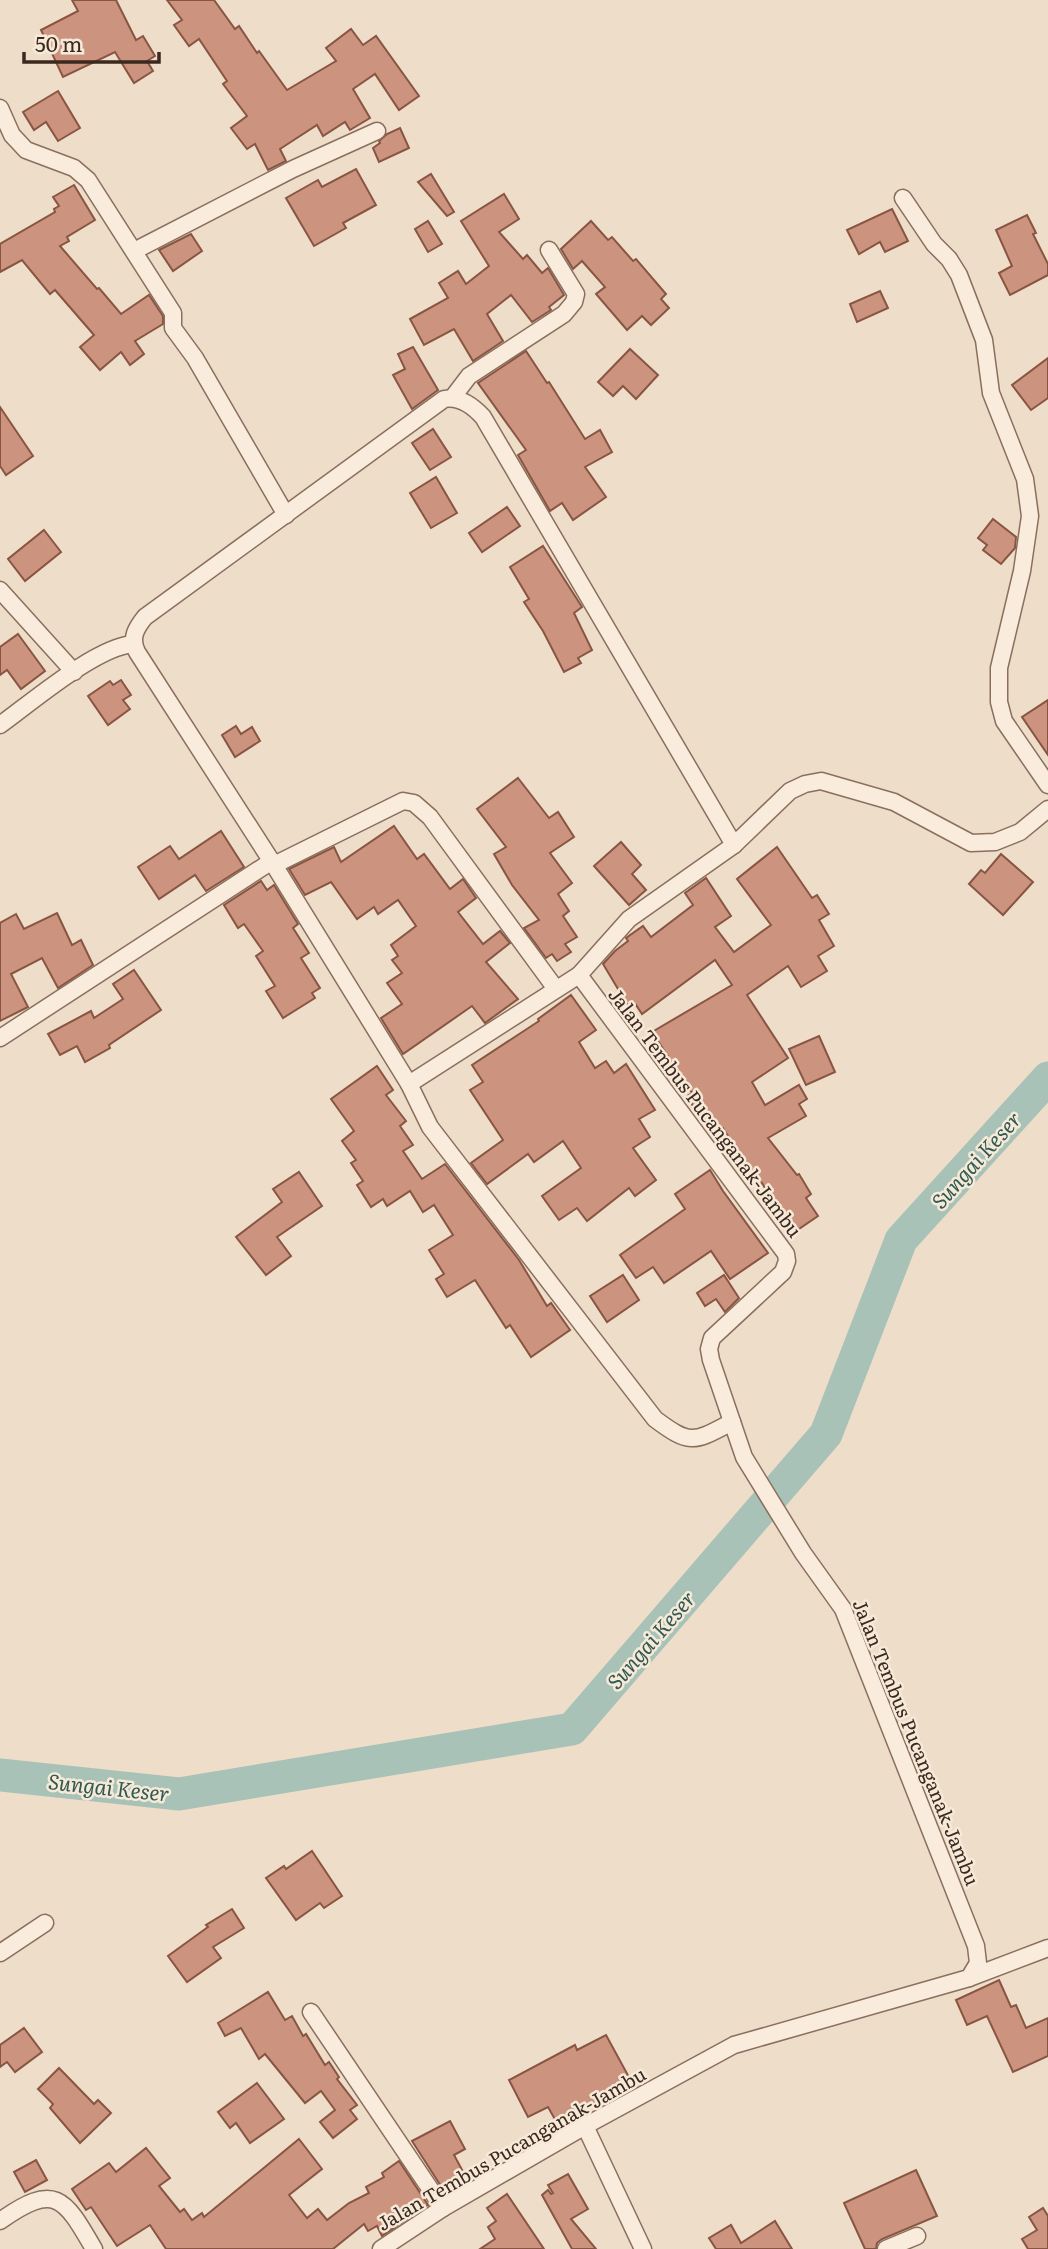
<svg xmlns="http://www.w3.org/2000/svg" width="1048" height="2249" font-family="Literata,serif">
<style>
.lines{fill:none;stroke-linecap:round;stroke-linejoin:round}
.river{stroke:#a9c2b7;stroke-width:33}
.building{fill:#cc947f;stroke:#895543;stroke-width:2}
.street-casing{stroke:#8a6f5d;stroke-width:19}
.street{stroke:#f9ecdc;stroke-width:16}
.labels{text-anchor:middle;dominant-baseline:central;stroke-width:5;stroke-linejoin:round;paint-order:stroke}
.street-label{font-size:19px;fill:#3b2920;stroke:#f6e9d8}
.water-label{font-size:21px;font-style:italic;fill:#305a52;stroke:#f6e9d8}
</style>
<rect width="100%" height="100%" fill="#eeddc8"/>
<g class="lines">
<path class="river" d="M0 1775 179 1794 572 1729 826 1434 901 1240 1048 1078"/>
</g>
<g class="building">
<path d="M72 0H116L136 40 143 36 155 56 147 61 153 71 134 83 115 52 63 77 41 30 78 11Z"/>
<path d="M167 0H214L235 29 239 26 257 53 259 51 287 90 336 61 326 48 351 29 363 45 376 36 419 96 399 110 375 74 353 89 370 118 350 130 345 122 323 136 317 125 280 149 286 161 268 170 255 144 247 149 231 128 247 116 223 84 227 81 199 39 189 46 174 25 182 20Z"/>
<path d="M58 91 80 128 58 141 46 122 34 130 23 112Z"/>
<path d="M400 128 409 148 379 162 373 148 380 143 379 141 387 134Z"/>
<path d="M356 169 376 205 343 223 346 228 314 246 286 198 318 180 322 187Z"/>
<path d="M431 174 454 212 447 216 418 182Z"/>
<path d="M74 185 95 220 67 237 69 241 60 246 97 289 99 288 121 314 149 295 163 316V324L135 341 144 354 130 365 121 352 100 370 80 347 94 335 55 290 50 294 22 260 0 272V244L55 212 54 209 59 206 53 197Z"/>
<path d="M504 194 519 219 499 232 523 259 527 255 542 273 548 268 564 295 549 307 551 310 532 322 511 295 487 314 503 341 473 361 454 329 424 345 410 319 448 298 439 283 458 271 466 284 489 266 461 221Z"/>
<path d="M892 209 908 241 885 252 880 242 859 254 847 230Z"/>
<path d="M1027 215 1036 233 1033 234 1048 264V275L1010 295 999 273 1012 266 996 230Z"/>
<path d="M428 221 442 244 428 252 415 229Z"/>
<path d="M591 221 608 240 612 237 633 261 636 259 666 294 661 299 669 308 651 325 642 316 627 330 596 294 605 287 582 261 573 269 561 249Z"/>
<path d="M191 234 202 251 173 271 159 250Z"/>
<path d="M880 291 888 308 857 322 850 304Z"/>
<path d="M413 347 438 390 412 409 393 375 405 369 398 354Z"/>
<path d="M630 349 658 375 636 399 623 386 613 396 598 382Z"/>
<path d="M526 351 547 383 549 382 585 439 600 430 612 452 585 467 606 497 573 520 562 503 550 511 518 455 526 450 478 383Z"/>
<path d="M1048 358V398L1031 410 1012 385Z"/>
<path d="M0 407 33 456 6 475 0 466Z"/>
<path d="M433 429 451 457 430 470 412 443Z"/>
<path d="M436 477 457 513 431 528 410 493Z"/>
<path d="M507 507 520 526 482 552 469 533Z"/>
<path d="M993 519 1016 537 1015 548 1001 564 983 550 987 545 978 538Z"/>
<path d="M44 530 61 552 25 581 8 559Z"/>
<path d="M543 546 582 607 574 613 592 650 578 658 581 663 564 672 543 631 524 602 529 599 510 567Z"/>
<path d="M18 634 45 671 21 689 7 670 0 675V647Z"/>
<path d="M121 680 131 695 123 700 130 709 108 725 88 696 110 681 113 685Z"/>
<path d="M1048 700V755L1022 717Z"/>
<path d="M236 726 241 734 252 727 260 741 235 757 222 735Z"/>
<path d="M518 778 549 818 558 812 574 837 550 853 572 883 558 894 569 911 563 916 577 937 565 944 571 952 557 961 552 954 546 958 524 928 539 920 512 885 494 854 506 847 477 809Z"/>
<path d="M394 826 417 859 424 854 450 889 463 879 476 898 458 912 483 944 500 931 510 943 486 962 518 999 485 1023 472 1006 403 1054 381 1018 402 1004 387 983 402 973 392 960 398 956 391 945 416 926 398 900 378 914 374 907 357 919 331 882 305 895 289 869 334 847 341 862Z"/>
<path d="M221 831 244 867 206 891 195 875 159 899 138 867 170 846 179 859Z"/>
<path d="M621 842 641 865 632 874 646 890 629 905 594 866Z"/>
<path d="M777 847 812 898 817 895 829 914 819 920 834 946 818 956 827 971 801 987 788 966 747 995 788 1058 752 1082 765 1105 799 1085 807 1099 799 1104 806 1116 768 1138 797 1175 799 1174 811 1194 806 1198 818 1216 790 1235 780 1220 783 1218 762 1183 760 1186 742 1163 744 1161 723 1128 713 1134 702 1115 699 1116 687 1096 692 1093 652 1032 732 985 715 960 642 1014 636 1005 630 1009 603 964 615 951 628 941 626 938 643 926 651 937 693 905 685 893 706 878 731 916 715 927 734 952 771 925 737 879Z"/>
<path d="M1001 854 1033 882 1003 915 969 884 981 870 985 873Z"/>
<path d="M261 881 267 890 274 885 298 924 293 928 309 953 301 958 320 988 312 993 315 998 283 1018 266 991 275 986 256 956 263 951 244 924 238 928 224 905Z"/>
<path d="M57 913 72 945 81 940 93 965 58 988 42 958 11 974 28 1007 0 1021V923L16 914 24 929Z"/>
<path d="M134 970 161 1010 109 1045 110 1048 85 1062 77 1046 60 1055 48 1034 91 1011 94 1018 123 999 113 984Z"/>
<path d="M571 995 596 1030 579 1042 595 1068 606 1061 614 1073 626 1064 655 1110 639 1119 650 1137 633 1148 656 1180 635 1196 629 1188 587 1221 577 1208 559 1220 542 1196 581 1168 563 1141 534 1162 528 1154 487 1184 471 1163 503 1140 470 1090 483 1082 472 1065 539 1021 538 1019Z"/>
<path d="M819 1036 835 1072 806 1085 789 1049Z"/>
<path d="M377 1066 393 1090 386 1095 406 1121 400 1126 413 1145 403 1151 422 1179 445 1164 519 1260 547 1306 551 1303 570 1330 531 1357 510 1325 506 1328 475 1280 447 1297 436 1279 444 1274 429 1250 453 1235 434 1205 423 1212 410 1191 387 1206 383 1199 371 1207 357 1185 363 1181 351 1163 356 1160 342 1141 354 1131 331 1099Z"/>
<path d="M710 1170 723 1191 768 1253 730 1279 711 1251 664 1283 653 1267 636 1278 620 1255 685 1209 675 1194Z"/>
<path d="M299 1172 322 1206 277 1237 291 1256 266 1275 236 1237 282 1202 273 1189Z"/>
<path d="M623 1275 639 1300 607 1322 590 1296Z"/>
<path d="M724 1275 739 1298 725 1312 716 1299 705 1306 697 1293Z"/>
<path d="M312 1851 342 1896 324 1908 320 1903 296 1920 266 1878 284 1866 286 1869Z"/>
<path d="M232 1909 244 1928 213 1947 221 1958 187 1982 168 1956 208 1927 206 1925Z"/>
<path d="M999 1980 1011 2007 1016 2005 1026 2028 1048 2018V2056L1013 2072 987 2016 967 2025 956 2000Z"/>
<path d="M268 1992 285 2020 292 2016 303 2036 306 2034 325 2065 329 2062 339 2077 337 2079 357 2105 350 2110 357 2119 333 2138 320 2122 335 2110 321 2091 305 2103 265 2054 259 2059 241 2028 225 2036 218 2023Z"/>
<path d="M24 2028 42 2052 15 2072 7 2062 0 2067V2045Z"/>
<path d="M606 2035 630 2079 609 2091 611 2094 557 2123 548 2107 528 2117 509 2080 575 2045 577 2050Z"/>
<path d="M59 2068 94 2104 98 2100 111 2113 80 2143 50 2108 53 2104 38 2089Z"/>
<path d="M257 2083 284 2119 250 2143 236 2123 230 2128 218 2112Z"/>
<path d="M450 2121 465 2149 454 2155 468 2181 446 2194 412 2141Z"/>
<path d="M299 2139 322 2169 289 2195 307 2218 318 2209 327 2220 349 2203 369 2193 366 2187 384 2177 382 2173 399 2161 428 2205 382 2236 377 2226 368 2231 364 2224 333 2249H166L150 2225 117 2246 91 2207 86 2210 72 2189 109 2163 116 2172 146 2148 170 2178 159 2186 180 2212 184 2209 192 2220 202 2213 204 2217Z"/>
<path d="M36 2160 47 2180 25 2192 14 2172Z"/>
<path d="M916 2170 937 2216 882 2239 877 2243 876 2249H865L844 2203Z"/>
<path d="M568 2174 588 2209 571 2219 596 2249H572L542 2195 548 2190 551 2194 553 2193 548 2185Z"/>
<path d="M507 2194 544 2249H480L495 2239 488 2227 496 2221 487 2208Z"/>
<path d="M1043 2208 1048 2216V2249H1028L1022 2239 1037 2230 1029 2217Z"/>
<path d="M775 2221 792 2249H716L709 2238 731 2225 741 2243Z"/>
</g>
<g class="lines">
<defs>
<g id="street">
<path d="M0 108 12 135 26 150 74 168 88 180 173 313V328L195 358 286 515"/>
<path d="M903 198 934 244 949 259 959 275 984 340 991 393 1025 479 1030 516 1022 571 999 668V702L1004 721 1048 785"/>
<path d="M134 251 293 169 377 131"/>
<path d="M453 397 469 376 564 314 574 302 576 294 549 250"/>
<path d="M0 590 74 672"/>
<path d="M0 725C32 702 96 647 133 644"/>
<path d="M274 865 403 801 414 803 430 817 556 989"/>
<path d="M0 1038 272 861"/>
<path d="M409 1084 579 975"/>
<path d="M732 1422C694 1442 691 1446 655 1419L430 1127 409 1084 274 865 137 652C130 638 136 628 145 617L444 399C460 396 473 406 483 417L734 845"/>
<path d="M0 1953 45 1923"/>
<path d="M969 1978 1048 1948"/>
<path d="M311 2012 443 2208"/>
<path d="M585 2126 643 2249"/>
<path d="M0 2221C55 2182 64 2197 94 2249"/>
<path d="M381 2249 443 2208 585 2126 734 2045 969 1978 978 1963 976 1946 843 1609 803 1553 744 1457 711 1360 709 1349 712 1338 783 1272 787 1261 786 1254 579 975 629 919 734 845 790 791 805 784 821 781 894 802 971 843 995 842 1020 832 1048 809"/>
<path d="M886 2249 917 2236"/>
</g>
</defs>
<use href="#street" class="street-casing"/>
<use href="#street" class="street"/>
</g>
<g class="labels">
<g class="street-label">
<text transform="translate(706 1112) rotate(53)">Jalan Tembus Pucanganak-Jambu</text>
<text transform="translate(917 1742) rotate(68)">Jalan Tembus Pucanganak-Jambu</text>
<text transform="translate(511 2148) rotate(-30)">Jalan Tembus Pucanganak-Jambu</text>
</g>
<g class="water-label">
<text transform="translate(975 1159) rotate(-48)">Sungai Keser</text>
<text transform="translate(650 1639) rotate(-49)">Sungai Keser</text>
<text transform="translate(109 1786) rotate(6)">Sungai Keser</text>
</g>
</g>
<path d="M24 52v10h135v-10" fill="none" stroke="#3b2920" stroke-width="3.5"/>
<text x="35" y="52" font-size="21" fill="#3b2920" stroke="#f6e9d8" stroke-width="5" paint-order="stroke">50 m</text>
</svg>
